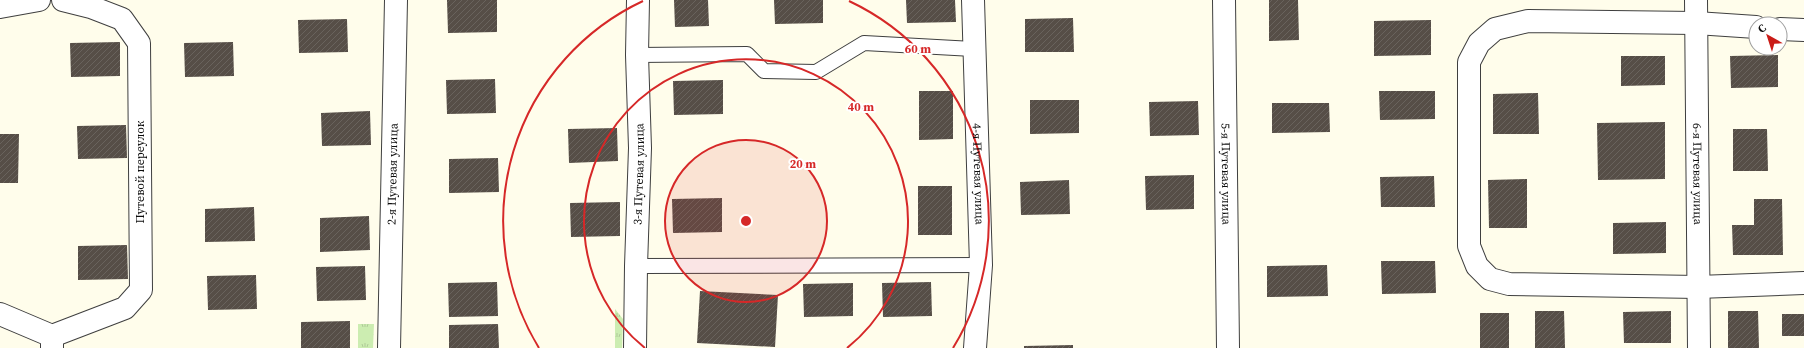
<svg xmlns="http://www.w3.org/2000/svg" width="1804" height="348" font-family="'Source Serif 4',serif">
<style>
.grass{fill:url(#grass-tufts)}
.building{fill:url(#building-hatch)}
.lines{fill:none;stroke-linecap:round;stroke-linejoin:round}
.service-casing{stroke:#3f3f3f;stroke-width:16}
.minor-casing{stroke:#3f3f3f;stroke-width:24}
.service{stroke:#fff;stroke-width:14}
.minor{stroke:#fff;stroke-width:22}
.ring{fill:none;stroke:#d62828;stroke-width:2}
.labels{text-anchor:middle;dominant-baseline:central;stroke-width:4;stroke-linejoin:round;paint-order:stroke}
.street-label{font-size:12px;fill:#0c0c0c;stroke:#fff}
.centre{fill:#d62828;stroke:#fff;stroke-width:2}
.ring-label{font-size:12px;text-anchor:middle;font-weight:bold;fill:#d62828;stroke:#fff;stroke-width:4;stroke-linejoin:round;paint-order:stroke}
</style>
<defs>
<pattern id="grass-tufts" width="24" height="20" patternUnits="userSpaceOnUse"><rect width="24" height="20" fill="#ccedb1"/><path d="M3 7l-1-3M5 7V3M7 7l1-3M15 17l-1-3M17 17v-4M19 17l1-3" fill="none" stroke="#aeca97"/></pattern>
<pattern id="building-hatch" width="6" height="6" patternUnits="userSpaceOnUse"><rect width="6" height="6" fill="#564e47"/><path d="M-1 1l2-2M0 6l6-6M5 7l2-2" fill="none" stroke="#69635d"/></pattern>
</defs>
<rect width="100%" height="100%" fill="#fffdeb"/>
<g class="grass">
<path d="M615 309 623 319 622 348H615Z"/>
<path d="M358 324H374L373 348H358Z"/>
</g>
<g class="building">
<path d="M447 0H497V32L448 33Z"/>
<path d="M674 0H708L709 26 675 27Z"/>
<path d="M774 0H823V23L775 24Z"/>
<path d="M906 0H955L956 22 907 23Z"/>
<path d="M1269 0H1298L1299 40 1269 41Z"/>
<path d="M1073 18 1074 52H1025V19Z"/>
<path d="M347 19 348 52 299 53 298 20Z"/>
<path d="M1431 20V55L1374 56V21Z"/>
<path d="M120 42V76L71 77 70 43Z"/>
<path d="M233 42 234 76 185 77 184 43Z"/>
<path d="M1778 55V87L1731 88 1730 56Z"/>
<path d="M1621 56H1665V85L1621 86Z"/>
<path d="M495 79 496 113 447 114 446 80Z"/>
<path d="M723 80V114L674 115 673 81Z"/>
<path d="M919 91H953V139L919 140Z"/>
<path d="M1379 91H1435V119L1380 120Z"/>
<path d="M1538 93 1539 134H1493V94Z"/>
<path d="M1030 100H1079V133L1030 134Z"/>
<path d="M1198 101 1199 135 1150 136 1149 102Z"/>
<path d="M1272 103H1329L1330 132 1272 133Z"/>
<path d="M370 111 371 145 322 146 321 113Z"/>
<path d="M1665 122V179L1598 180 1597 123Z"/>
<path d="M126 125 127 158 78 159 77 126Z"/>
<path d="M617 128 618 161 569 163 568 129Z"/>
<path d="M1733 129H1767L1768 171H1733Z"/>
<path d="M0 134H19L18 183H0Z"/>
<path d="M498 158 499 192 449 193V159Z"/>
<path d="M1194 175V209L1146 210 1145 176Z"/>
<path d="M1434 176 1435 207H1381L1380 177Z"/>
<path d="M1527 179V228H1489L1488 180Z"/>
<path d="M1069 180 1070 214 1021 215 1020 182Z"/>
<rect x="918" y="186" width="34" height="49"/>
<path d="M722 198V232L673 233 672 199Z"/>
<path d="M1754 199H1782L1783 255H1733L1732 225H1754Z"/>
<path d="M620 202V236L571 237 570 203Z"/>
<path d="M254 207 255 241 205 242V209Z"/>
<path d="M369 216 370 250 320 252V218Z"/>
<path d="M1666 222V253L1613 254V223Z"/>
<path d="M127 245 128 279 78 280V246Z"/>
<path d="M1381 261H1435L1436 293 1382 294Z"/>
<path d="M1327 265 1328 296 1267 297V266Z"/>
<path d="M365 266 366 300 317 301 316 267Z"/>
<path d="M256 275 257 309 208 310 207 276Z"/>
<path d="M497 282 498 316 449 317 448 283Z"/>
<path d="M931 282 932 316 883 317 882 283Z"/>
<path d="M853 283V316L804 317 803 284Z"/>
<path d="M700 291 778 295 775 347 697 343Z"/>
<path d="M1535 311H1564L1565 348H1535Z"/>
<path d="M1671 311V343H1624L1623 312Z"/>
<path d="M1728 311H1758L1759 348H1728Z"/>
<rect x="1480" y="313" width="29" height="35"/>
<rect x="1782" y="314" width="22" height="22"/>
<path d="M350 321V348H301V322Z"/>
<path d="M498 324 499 348H449V325Z"/>
<path d="M1073 345V348H1024V346Z"/>
</g>
<g class="lines">
<defs>
<g id="service">
<path d="M637 55 747 54 764 71 816 72 864 43 973 49"/>
<path d="M636 266 981 265"/>
</g>
<g id="minor">
<path id="s1" d="M973 0 981 265 975 348"/>
<path id="s2" d="M1224 0 1228 348"/>
<path id="s3" d="M1696 0 1699 348"/>
<path d="M0 7 39 0"/>
<path d="M1756 27 1696 23 1528 21 1495 29 1479 43 1469 62V246L1477 266 1490 279 1509 284 1698 287 1804 283"/>
<path d="M1780 29 1804 30"/>
<path d="M0 314 52 336V348"/>
<path d="M52 336 125 308 141 290 139 43 122 19 91 7 63 0"/>
<path id="s4" d="M389 348 396 0"/>
<path id="s5" d="M635 348 636 266 640 148 637 55 638 0"/>
</g>
</defs>
<use href="#service" class="service-casing"/>
<use href="#minor" class="minor-casing"/>
<use href="#service" class="service"/>
<use href="#minor" class="minor"/>
</g>
<circle cx="746" cy="221" r="81" fill="#d62828" fill-opacity=".12"/>
<g class="ring">
<circle cx="746" cy="221" r="81"/>
<path d="M645 348A162 162 0 1 1 847 348"/>
<path d="M539 348A243 243 0 0 1 643 1M849 1A243 243 0 0 1 953 348"/>
</g>
<g class="labels">
<g class="street-label">
<text transform="translate(140 172) rotate(-90)">Путевой переулок</text>
<text stroke="none"><textPath href="#s4" startOffset="174">2-я Путевая улица</textPath></text>
<text stroke="none"><textPath href="#s5" startOffset="174">3-я Путевая улица</textPath></text>
<text stroke="none"><textPath href="#s1" startOffset="174">4-я Путевая улица</textPath></text>
<text stroke="none"><textPath href="#s2" startOffset="174">5-я Путевая улица</textPath></text>
<text stroke="none"><textPath href="#s3" startOffset="174">6-я Путевая улица</textPath></text>
</g>
</g>
<circle cx="746" cy="221" r="6" class="centre"/>
<g class="ring-label">
<text x="918" y="53">60 m</text>
<text x="861" y="111">40 m</text>
<text x="803" y="168">20 m</text>
</g>
<g transform="translate(1768 36) rotate(321)"><circle r="19" fill="#ffffff" stroke="#9e9e9e"/>
<path d="M0-3L7 15L0 10L-7 15Z" fill="#ca1c17"/>
<text y="-6" font-size="11" font-weight="bold" text-anchor="middle" fill="#0c0c0c">С</text>
</g>
</svg>
